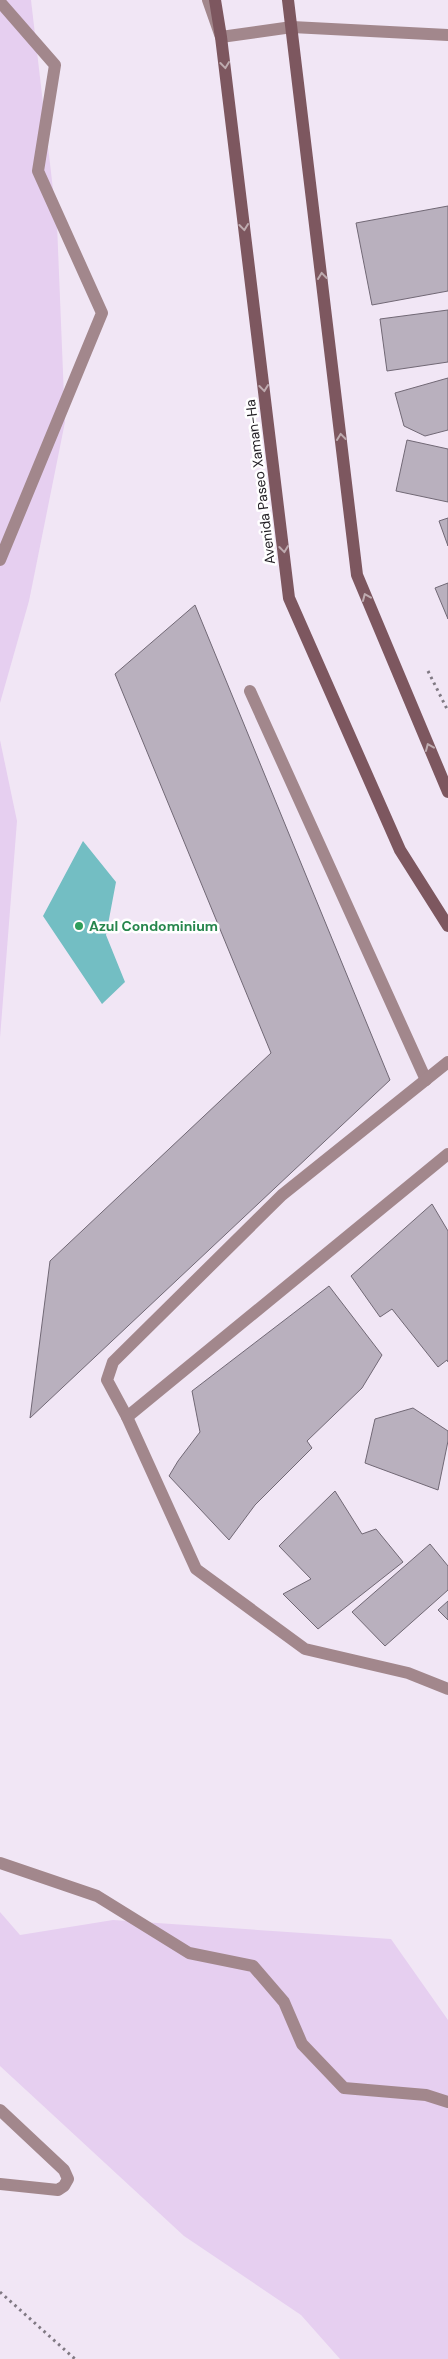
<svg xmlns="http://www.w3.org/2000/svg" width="448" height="2359" font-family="'DM Sans',sans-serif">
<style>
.green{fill:#e6cff0}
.water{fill:#73bec3}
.building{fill:#b9b0be;stroke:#716875}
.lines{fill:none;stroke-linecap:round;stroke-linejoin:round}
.path{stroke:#807983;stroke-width:3;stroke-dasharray:2.5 4;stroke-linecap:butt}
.lane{stroke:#a2878c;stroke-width:12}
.street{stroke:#a2878c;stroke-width:12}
.secondary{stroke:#7d575f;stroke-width:12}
.oneway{stroke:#beabaf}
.leisure-dot{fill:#2e9e5b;stroke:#fff;stroke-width:2}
.labels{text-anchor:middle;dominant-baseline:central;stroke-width:5;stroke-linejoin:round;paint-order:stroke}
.street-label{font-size:14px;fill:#201d22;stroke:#fff}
.leisure-label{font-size:14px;font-weight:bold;fill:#27864d;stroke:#fff;text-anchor:start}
</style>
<rect width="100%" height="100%" fill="#f1e6f5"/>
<g class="green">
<path d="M0 0H31L57 224 65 422 29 601 0 703Z"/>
<path d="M0 740 17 821 0 1038Z"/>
<path d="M0 1912 20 1935 113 1920 391 1939 448 2020V2359H340L301 2315 184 2236 0 2066Z"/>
</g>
<path class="water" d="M83 841 116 882 106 935 125 982 102 1004 43 916Z"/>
<g class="building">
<path d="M448 206V291L372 305 356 223Z"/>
<path d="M448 310V362L387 371 380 319Z"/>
<path d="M448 378V430L425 436 404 426 395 393Z"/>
<path d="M407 440 448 449V502L396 491Z"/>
<path d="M448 518V546L439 521Z"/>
<path d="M448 583V619L435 588Z"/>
<path d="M195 605 390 1080 30 1418 50 1261 271 1053 115 674Z"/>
<path d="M432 1204 448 1231V1362L447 1360 438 1367 392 1309 380 1317 351 1276Z"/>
<path d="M329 1286 382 1355 362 1388 307 1441 312 1448 255 1505 229 1540 169 1476 178 1461 200 1432 192 1391Z"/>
<path d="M413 1408 448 1431V1441L438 1490 365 1463 375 1419Z"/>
<path d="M335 1491 362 1534 376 1529 403 1562 318 1629 283 1594 311 1579 279 1546Z"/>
<path d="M430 1544 448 1566V1590L385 1646 352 1612Z"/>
<path d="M448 1601V1620L438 1610Z"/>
</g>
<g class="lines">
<g class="path">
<path d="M428 671 448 711"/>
<path d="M0 2292 75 2359"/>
</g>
<g class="lane">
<path d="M208 0 221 37 292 27 448 35"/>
<path d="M0 2 55 65 38 171 102 313 0 560"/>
<path d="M0 1863 97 1896 189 1953 253 1966 284 2002 302 2044 344 2088 426 2095 448 2102"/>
<path d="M0 2110 64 2170 68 2179 64 2186 58 2190 0 2184"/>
</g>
<g class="street">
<path d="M250 691 426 1080"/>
<path d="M448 1062 282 1195 113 1362 107 1380 127 1417 196 1569 305 1649 408 1673 448 1689"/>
<path d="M127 1417 448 1154"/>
</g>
<g class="secondary">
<path d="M215 0 221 37 289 598 400 850 448 926"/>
<path d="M288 0 357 575 448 792"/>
</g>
</g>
<defs><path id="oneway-chevron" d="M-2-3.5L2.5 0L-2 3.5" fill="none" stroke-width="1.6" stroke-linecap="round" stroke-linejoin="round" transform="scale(1.25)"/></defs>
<g class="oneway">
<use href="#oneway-chevron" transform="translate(225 65) rotate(83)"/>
<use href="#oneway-chevron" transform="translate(244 227) rotate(83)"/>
<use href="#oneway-chevron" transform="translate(322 276) rotate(-97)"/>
<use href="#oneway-chevron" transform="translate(264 388) rotate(83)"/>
<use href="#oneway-chevron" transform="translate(341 437) rotate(-97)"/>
<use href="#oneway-chevron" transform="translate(284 549) rotate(83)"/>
<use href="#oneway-chevron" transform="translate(366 597) rotate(-113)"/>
<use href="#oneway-chevron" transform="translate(429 747) rotate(-113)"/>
</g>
<circle class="leisure-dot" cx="79" cy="926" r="5"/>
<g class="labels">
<g class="street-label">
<text transform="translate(260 482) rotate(-97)">Avenida Paseo Xaman-Ha</text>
</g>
<g class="leisure-label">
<text x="89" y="926">Azul Condominium</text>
</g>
</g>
</svg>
